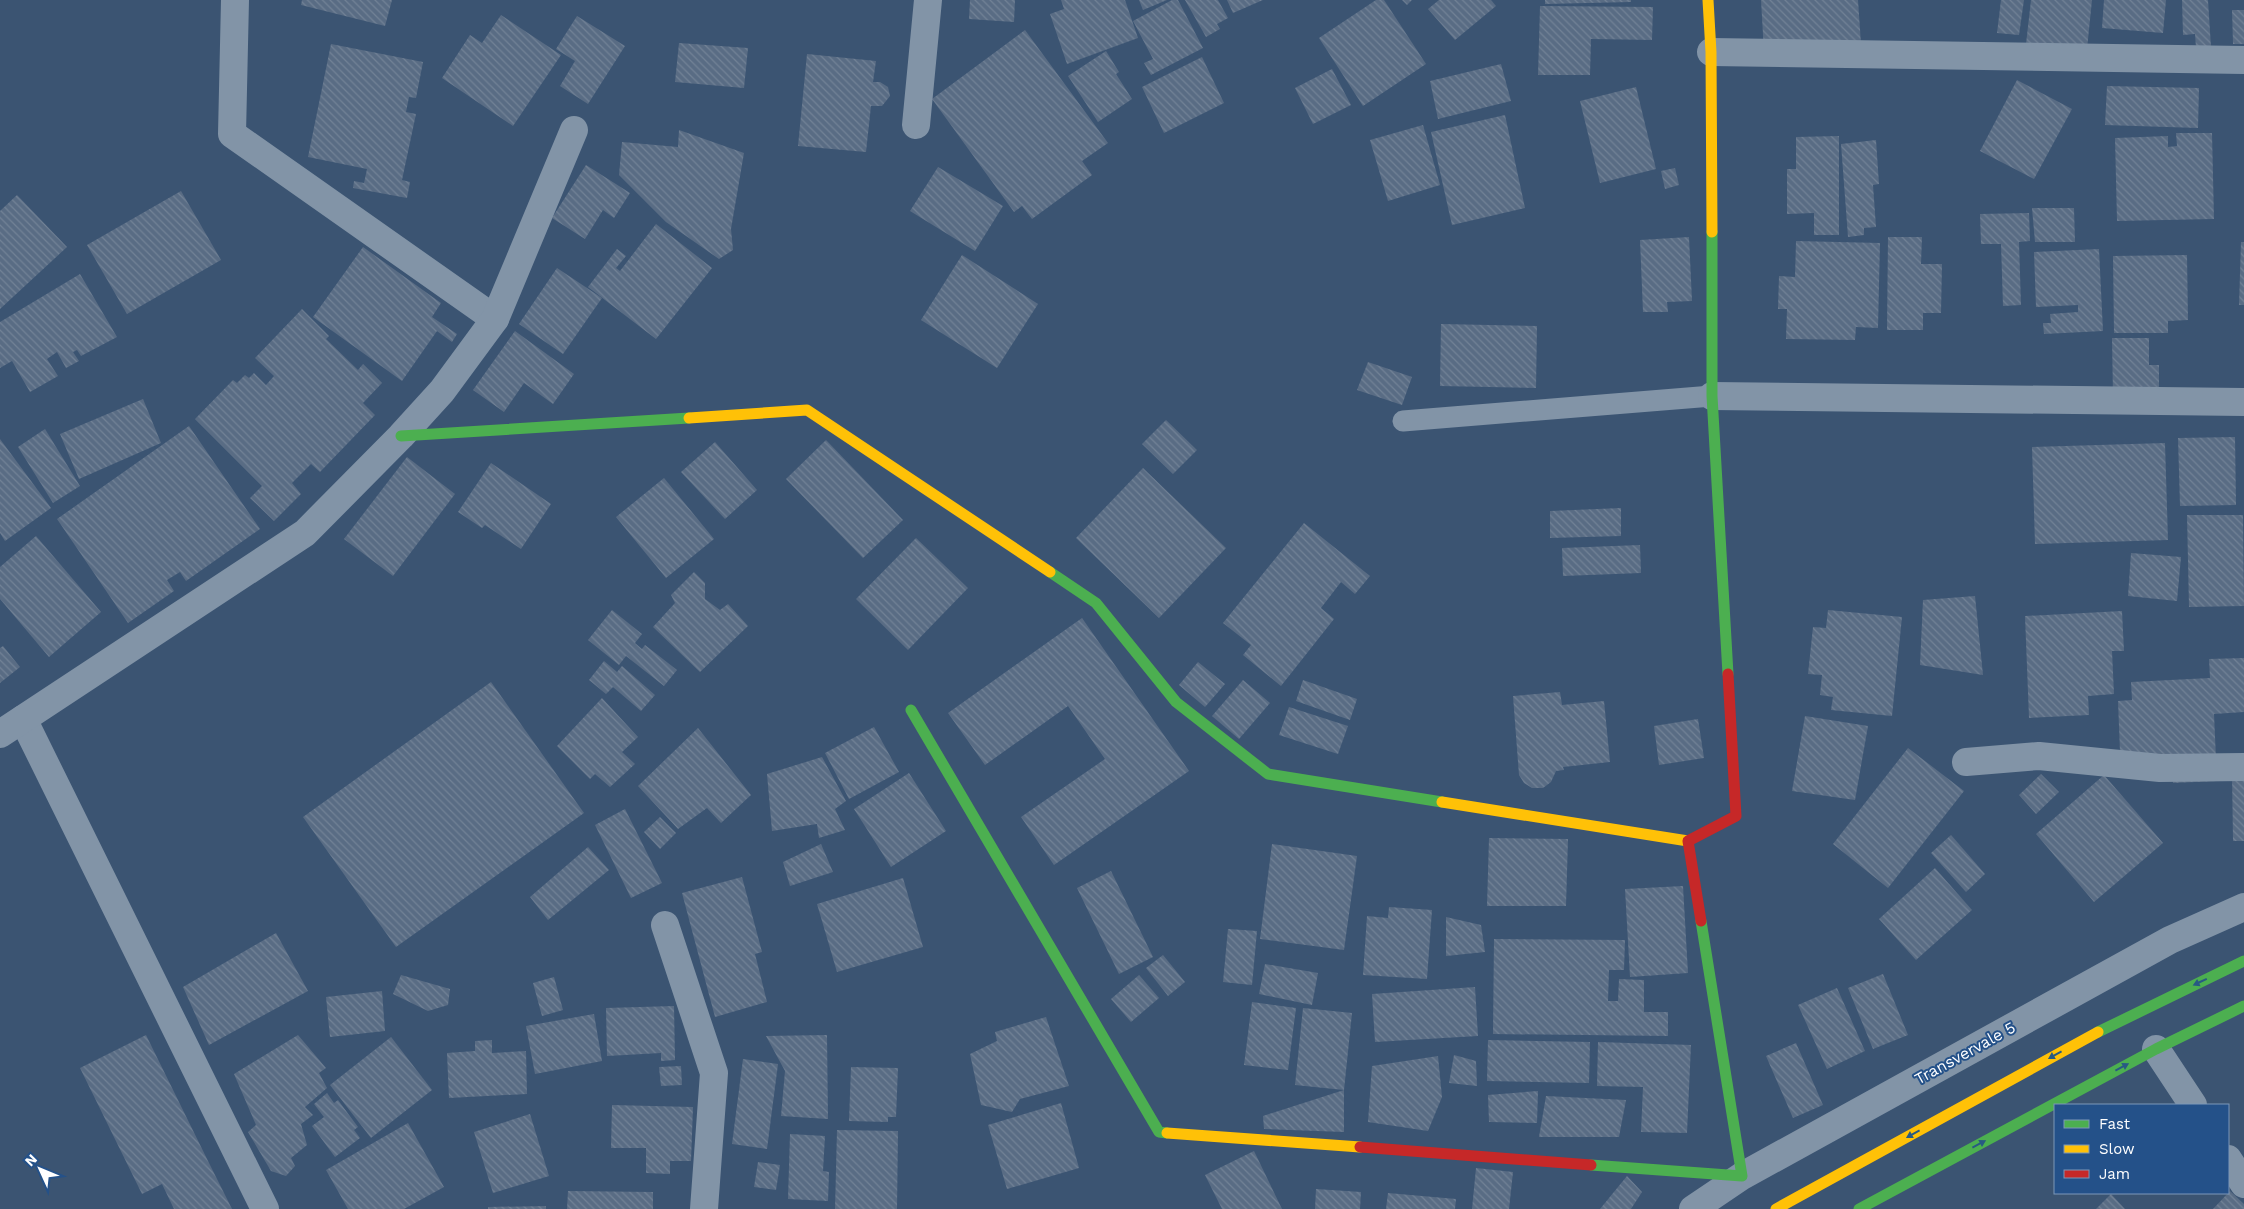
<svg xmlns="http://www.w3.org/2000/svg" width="2244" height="1209" font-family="'Work Sans',sans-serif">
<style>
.building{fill:url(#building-back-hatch)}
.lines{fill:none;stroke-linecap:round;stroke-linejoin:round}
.lane{stroke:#8294a7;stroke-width:21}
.street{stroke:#8294a7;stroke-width:28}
.fast{stroke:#4caf50;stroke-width:11}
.slow{stroke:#ffc107;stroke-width:11}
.jam{stroke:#c62828;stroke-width:11}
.oneway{fill:#285a83}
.labels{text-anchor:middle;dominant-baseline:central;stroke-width:4;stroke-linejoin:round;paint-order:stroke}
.street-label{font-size:16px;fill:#fff;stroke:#245189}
</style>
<defs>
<pattern id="building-back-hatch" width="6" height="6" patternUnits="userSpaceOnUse" patternTransform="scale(1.25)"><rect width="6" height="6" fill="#596c84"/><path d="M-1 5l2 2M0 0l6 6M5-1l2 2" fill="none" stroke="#728296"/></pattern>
</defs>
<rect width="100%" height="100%" fill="#3b5472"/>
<g class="building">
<path d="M302 0H392L385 26 301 5Z"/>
<path d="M970 0H1015L1014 22 969 19Z"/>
<path d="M1061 0H1125L1138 38 1067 64 1050 14 1064 9Z"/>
<path d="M1139 0H1167L1143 10Z"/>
<path d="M1172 0H1178L1203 48 1151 75 1144 63 1153 59 1133 21Z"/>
<path d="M1185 0H1218L1228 18 1217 24 1220 29 1206 37Z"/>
<path d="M1227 0H1263L1233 13Z"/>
<path d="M1376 0H1384L1426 64 1363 106 1319 38Z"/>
<path d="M1402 0H1412L1407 5Z"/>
<path d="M1439 0H1491L1496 6 1455 40 1428 9Z"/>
<path d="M1545 0H1631V2L1545 4Z"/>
<path d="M1761 0H1858L1861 44 1764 52Z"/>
<path d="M2001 0H2024L2019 35 1997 33Z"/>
<path d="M2031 0H2092L2087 49 2026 44Z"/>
<path d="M2104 0H2166L2163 33 2102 28Z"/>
<path d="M2182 0H2208L2211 47 2196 48 2195 34 2183 35Z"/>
<path d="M1540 6 1653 7 1652 40 1591 39 1590 75H1538Z"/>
<path d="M2232 10H2244V44H2233Z"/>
<path d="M501 15 561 55 513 126 442 78 470 35 482 43Z"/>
<path d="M577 16 625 46 588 104 560 86 575 61 556 49Z"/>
<path d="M1025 30 1108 143 1082 161 1092 175 1032 219 1022 206 1014 212 932 99Z"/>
<path d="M679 43 748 48 744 88 675 82Z"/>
<path d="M331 44 423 62 416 98 409 97 406 112 416 114 402 180 410 182 407 198 353 188 354 181 364 183 367 169 308 157Z"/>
<path d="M1106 51 1119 72 1116 74 1132 99 1098 122 1068 76Z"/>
<path d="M807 54 876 61 873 82H880L888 87 890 96 882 106H871L866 152 798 146Z"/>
<path d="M1202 57 1224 103 1164 133 1142 87Z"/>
<path d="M1501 64 1511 101 1438 119 1430 81Z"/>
<path d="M1332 69 1351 105 1313 124 1295 88Z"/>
<path d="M2017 80 2072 109 2034 179 1980 151Z"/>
<path d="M2107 86 2199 88 2198 128 2105 125Z"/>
<path d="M1636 87 1656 169 1600 183 1580 101Z"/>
<path d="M1505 115 1525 208 1452 225 1431 132Z"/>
<path d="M1423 125 1440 185 1388 201 1370 140Z"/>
<path d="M679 130 744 153 731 229 733 250 719 259 666 222 619 175 622 142 678 147Z"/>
<path d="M2176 133H2212L2214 219 2117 221 2115 138 2168 136V147L2177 146Z"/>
<path d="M1839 136V235H1814V213L1787 214V169H1796V137Z"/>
<path d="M1876 140 1879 184 1873 185 1876 227 1864 228V235L1848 237 1841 144Z"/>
<path d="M586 165 630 193 614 218 603 210 585 239 552 218Z"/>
<path d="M938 167 1003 206 975 251 910 211Z"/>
<path d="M1675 168 1679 185 1665 189 1661 171Z"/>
<path d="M181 191 221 260 127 314 87 245Z"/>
<path d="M17 195 67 247 0 309V211Z"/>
<path d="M2032 208H2074L2075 242H2035Z"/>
<path d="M2029 213 2030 241 2019 242 2021 305 2003 306 2001 244H1981L1980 214Z"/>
<path d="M656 224 712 268 656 339 588 287 617 249 626 256 616 268 620 271Z"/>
<path d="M1689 237 1692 301 1667 302 1668 312H1643L1640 240Z"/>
<path d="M1888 237H1922L1921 264H1942L1941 313H1923V330H1887Z"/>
<path d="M1796 241 1880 243 1878 328 1856 327 1855 340 1786 339 1787 309H1778L1779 276 1795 277Z"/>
<path d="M2241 242H2244V305H2239Z"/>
<path d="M363 247 441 303 432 317 457 334 452 342 437 331 402 381 313 317Z"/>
<path d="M2099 249 2103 331 2044 334 2043 323H2051L2050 314 2078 312V305L2036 307 2034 252Z"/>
<path d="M962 255 1038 304 997 368 921 320Z"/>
<path d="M2187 255 2188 320 2168 321V333H2114L2113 256Z"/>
<path d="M557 268 602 298 563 354 519 324Z"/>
<path d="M80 274 117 337 81 356 77 350 73 352 79 361 66 368 57 352 47 359 58 376 30 392 12 361 0 368V322Z"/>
<path d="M302 309 329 336 326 339 358 370 363 364 382 383 363 403 375 415 320 472 311 464 292 483 301 494 274 521 250 498 262 486 195 419 233 380 237 383 245 375 249 378 254 373 266 385 274 376 255 358Z"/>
<path d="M1441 324 1537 326 1536 388 1440 386Z"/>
<path d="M515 331 574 374 553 404 524 383 504 412 473 390Z"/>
<path d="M2112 338H2149V365H2159V396L2113 397Z"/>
<path d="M1368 362 1412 377 1402 405 1357 390Z"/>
<path d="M143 399 161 443 79 479 60 434Z"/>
<path d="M1166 420 1197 450 1173 474 1142 444Z"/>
<path d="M189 426 260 529 186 581 180 572 167 580 174 591 128 623 57 519Z"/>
<path d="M45 429 80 486 53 503 18 447Z"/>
<path d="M2235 437 2236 505 2180 506 2178 438Z"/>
<path d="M0 439 51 508 5 541 0 533Z"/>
<path d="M826 440 903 520 863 558 786 479Z"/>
<path d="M715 442 757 490 725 519 681 472Z"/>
<path d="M2165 443 2168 540 2035 544 2032 447Z"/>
<path d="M407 457 455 494 393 576 344 539Z"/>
<path d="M491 463 551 504 521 549 485 525 482 528 458 512Z"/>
<path d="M1143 468 1226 548 1159 618 1076 538Z"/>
<path d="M664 478 714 539 666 578 616 517Z"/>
<path d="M1621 508V536L1550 538V511Z"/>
<path d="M2187 515H2243L2244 606 2189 607Z"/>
<path d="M1304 523 1370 576 1355 594 1341 582 1321 608 1334 619 1281 686 1243 655 1251 645 1223 623Z"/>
<path d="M36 536 101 612 49 657 0 599V567Z"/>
<path d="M916 538 968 588 908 650 856 599Z"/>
<path d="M1640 545 1641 573 1563 576 1562 548Z"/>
<path d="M2131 553 2181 557 2177 601 2128 596Z"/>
<path d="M694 572 705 583V599L720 610 728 604 748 626 700 672 653 627 675 603 671 595Z"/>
<path d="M1975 596 1983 675 1920 665 1923 600Z"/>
<path d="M612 610 642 634 635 643 642 649 645 645 677 670 664 686 626 656 619 665 588 640Z"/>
<path d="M1828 610 1902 617 1892 716 1831 710 1833 697 1820 695 1822 675 1808 674 1813 627 1826 628Z"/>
<path d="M2122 611 2124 651H2112L2114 694 2088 696 2089 715 2029 718 2025 616Z"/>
<path d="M1082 618 1189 771 1054 865 1021 817 1105 759 1068 706 985 765 948 713Z"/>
<path d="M3 646 20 667 0 683V648Z"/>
<path d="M2244 658V712L2214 714 2217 781 2173 783 2172 768 2120 752 2118 701 2132 700 2131 682 2210 678 2209 659Z"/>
<path d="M604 661 617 672 622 666 655 695 641 711 613 687 606 694 589 680Z"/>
<path d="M1198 662 1225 684 1205 707 1179 685Z"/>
<path d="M1243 680 1270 703 1239 739 1212 716Z"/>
<path d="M1303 680 1357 699 1350 720 1296 701Z"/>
<path d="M491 682 584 813 396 947 303 817Z"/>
<path d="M1560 692 1562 705 1604 701 1610 762 1563 767 1564 770 1556 771 1551 782 1543 788H1532L1524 783 1519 775 1513 696Z"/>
<path d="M602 698 638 737 622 752 635 764 610 787 595 774 590 779 557 746Z"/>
<path d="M1289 707 1348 726 1338 754 1279 735Z"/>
<path d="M1805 716 1868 726 1855 800 1792 791Z"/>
<path d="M1698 719 1704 758 1659 765 1654 726Z"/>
<path d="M874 727 899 772 849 799 825 753Z"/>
<path d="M698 728 751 795 721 823 707 808 678 829 638 786Z"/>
<path d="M1908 748 1964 791 1888 888 1833 844Z"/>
<path d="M822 757 846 801 835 809 845 830 819 838 817 824 772 831 767 774Z"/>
<path d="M909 773 946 831 891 867 854 809Z"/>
<path d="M2244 773V841H2233L2232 774Z"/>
<path d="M2041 774 2059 792 2036 814 2019 795Z"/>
<path d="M2104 775 2163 843 2094 902 2036 834Z"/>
<path d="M625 809 662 883 631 898 595 825Z"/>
<path d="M660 817 676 833 660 849 644 832Z"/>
<path d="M1951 835 1985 874 1966 892 1931 853Z"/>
<path d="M1489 838 1568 839 1566 906H1487Z"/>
<path d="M821 844 833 872 790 886 783 862Z"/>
<path d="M1272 844 1357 856 1344 950 1260 939Z"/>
<path d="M588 847 609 870 548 920 530 897Z"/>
<path d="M1935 868 1972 910 1916 960 1879 919Z"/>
<path d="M1111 871 1153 957 1119 974 1077 888Z"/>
<path d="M742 877 762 952 755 954 767 1002 715 1017 682 893Z"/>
<path d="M903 878 923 947 837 972 817 904Z"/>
<path d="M1683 886 1688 973 1630 977 1625 889Z"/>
<path d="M1389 907 1432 910 1427 979 1363 975 1367 916 1388 918Z"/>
<path d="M1446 917 1481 925 1485 952 1446 956Z"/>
<path d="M1228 929 1257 931 1252 985 1223 982Z"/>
<path d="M276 933 308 991 209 1045 183 987Z"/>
<path d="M1494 939 1625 940 1624 970H1609L1608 1001H1618L1619 979 1644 980V1012H1668V1036L1493 1034Z"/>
<path d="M1163 955 1185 982 1168 996 1146 968Z"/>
<path d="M1265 964 1318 973 1312 1005 1259 994Z"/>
<path d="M1883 974 1908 1035 1873 1049 1848 988Z"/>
<path d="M401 975 450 989 448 1005 428 1011 393 994Z"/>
<path d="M1139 975 1159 998 1131 1022 1111 999Z"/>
<path d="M554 977 563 1010 542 1016 533 983Z"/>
<path d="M1475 987 1478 1036 1375 1042 1372 994Z"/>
<path d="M1837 988 1865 1051 1827 1069 1798 1005Z"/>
<path d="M382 991 385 1031 330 1037 326 997Z"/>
<path d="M1252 1002 1296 1008 1288 1070 1244 1065Z"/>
<path d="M674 1006 675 1060 661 1061V1053L607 1056 606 1008Z"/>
<path d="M1303 1008 1352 1013 1344 1090 1295 1085Z"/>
<path d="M594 1014 602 1061 535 1074 526 1026Z"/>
<path d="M1046 1017 1069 1086 1020 1099 1012 1112 981 1105 970 1054 997 1041 995 1032Z"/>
<path d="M146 1035 208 1161 232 1209H174L162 1184 142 1194 80 1068Z"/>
<path d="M298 1035 326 1068 319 1073 327 1088 305 1107 313 1115 301 1124 307 1145 291 1158 295 1166 286 1176 271 1171 248 1132 256 1125 234 1074Z"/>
<path d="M827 1035 828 1119 781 1116 785 1071 766 1036Z"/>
<path d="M391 1037 432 1090 371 1138 330 1085Z"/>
<path d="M492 1040V1053L526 1051 527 1094 449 1098 447 1053 475 1051V1041Z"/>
<path d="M1488 1040 1590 1042 1589 1083 1487 1081Z"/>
<path d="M1598 1042 1691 1045 1687 1133 1641 1132 1643 1087 1597 1086Z"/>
<path d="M1796 1043 1823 1105 1793 1118 1766 1056Z"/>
<path d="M1454 1055 1476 1061 1477 1086 1449 1083Z"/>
<path d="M1438 1056 1442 1097 1428 1131 1368 1122 1372 1066Z"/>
<path d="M743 1059 778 1064 767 1149 732 1144Z"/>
<path d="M681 1066 682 1085 661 1086 659 1067Z"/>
<path d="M851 1067 898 1068 896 1117H888V1122L849 1121Z"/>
<path d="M1344 1090V1132L1264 1129 1263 1116Z"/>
<path d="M1538 1091 1537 1123 1489 1122 1488 1095Z"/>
<path d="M327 1093 334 1103 338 1100 358 1127 354 1130 360 1138 335 1157 312 1126 324 1117 314 1104Z"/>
<path d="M1546 1096 1626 1100 1619 1137H1539Z"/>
<path d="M1061 1103 1079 1168 1007 1189 988 1125Z"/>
<path d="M612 1105 693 1107 691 1161H670V1174L646 1173V1148H611Z"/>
<path d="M530 1114 549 1176 493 1193 474 1132Z"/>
<path d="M408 1123 444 1187 404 1209H348L326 1170Z"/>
<path d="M837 1130 898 1131 897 1209H835Z"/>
<path d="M790 1134 825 1136 823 1171 829 1172 828 1201 788 1199Z"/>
<path d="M1254 1151 1282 1209H1222L1205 1175Z"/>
<path d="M758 1162 780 1165 776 1190 754 1187Z"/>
<path d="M1476 1168 1513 1172 1509 1209H1472Z"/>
<path d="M1627 1176 1642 1192 1631 1209H1600Z"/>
<path d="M1316 1189 1361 1192 1360 1209H1315Z"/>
<path d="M568 1191 653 1192V1209H567Z"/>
<path d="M2230 1191 2244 1204V1209H2213Z"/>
<path d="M1388 1193 1456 1199 1455 1209H1386Z"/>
<path d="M2111 1194 2125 1209H2096Z"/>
<path d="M546 1206V1209H488V1207Z"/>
</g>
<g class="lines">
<path class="lane" d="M1403 421 1712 396"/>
<g class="street">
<path d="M235 0 232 134 495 319"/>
<path d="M1711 52 2244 60"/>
<path d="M916 125 928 0"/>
<path d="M1712 396 2244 402"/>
<path d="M23 719 265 1209"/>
<path d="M0 734 305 533 401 436 442 391 495 319 574 130"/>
<path d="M1966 762 2039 756 2160 768 2244 767"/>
<path d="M665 925 714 1073 704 1209"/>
<path d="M2156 1049 2193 1105"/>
<path d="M2228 1159 2244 1184"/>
<path d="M1693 1209 1742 1176 2170 940 2244 907"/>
</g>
<g class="fast">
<path d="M1712 232V396L1728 674"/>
<path d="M401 436 689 418"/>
<path d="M1050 572 1096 603 1176 702 1268 774 1442 802"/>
<path d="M911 710 1159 1132 1167 1133"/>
<path d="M2098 1032 2244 961"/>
<path d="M1591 1165 1742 1176 1701 921"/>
<path d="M1859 1209 2156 1049 2244 1006"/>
</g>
<g class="slow">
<path d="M1708 0 1711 52 1712 232"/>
<path d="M689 418 807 410 1050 572"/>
<path d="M1442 802 1688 841"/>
<path d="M1167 1133 1360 1147"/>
<path d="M1776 1209 2098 1032"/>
</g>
<g class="jam">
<path d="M1701 921 1688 841 1736 816 1728 674"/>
<path d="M1360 1147 1591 1165"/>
</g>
</g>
<defs><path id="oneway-solid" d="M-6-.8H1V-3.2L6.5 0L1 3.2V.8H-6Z" transform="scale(1.25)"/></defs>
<g class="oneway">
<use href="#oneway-solid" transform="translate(2200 982) rotate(155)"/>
<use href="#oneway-solid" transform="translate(2055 1055) rotate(151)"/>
<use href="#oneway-solid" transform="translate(2122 1067) rotate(-28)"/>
<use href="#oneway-solid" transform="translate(1913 1134) rotate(151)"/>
<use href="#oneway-solid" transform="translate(1979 1144) rotate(-28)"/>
</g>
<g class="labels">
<g class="street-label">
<text transform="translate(1965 1053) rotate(-29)">Transvervale 5</text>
</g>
</g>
<rect x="2054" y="1104" width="175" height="90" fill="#245189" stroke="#7c97b8"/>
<rect x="2064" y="1120" width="25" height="8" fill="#4caf50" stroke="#7c97b8"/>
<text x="2099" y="1129" font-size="15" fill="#ffffff">Fast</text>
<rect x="2064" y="1145" width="25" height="8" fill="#ffc107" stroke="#7c97b8"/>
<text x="2099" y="1154" font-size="15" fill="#ffffff">Slow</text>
<rect x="2064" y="1170" width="25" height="8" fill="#c62828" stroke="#7c97b8"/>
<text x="2099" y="1179" font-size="15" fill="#ffffff">Jam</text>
<g transform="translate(40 1169) rotate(314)" stroke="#245189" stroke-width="4" paint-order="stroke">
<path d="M0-4L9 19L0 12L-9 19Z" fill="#ffffff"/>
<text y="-8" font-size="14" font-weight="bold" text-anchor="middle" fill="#ffffff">N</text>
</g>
</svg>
